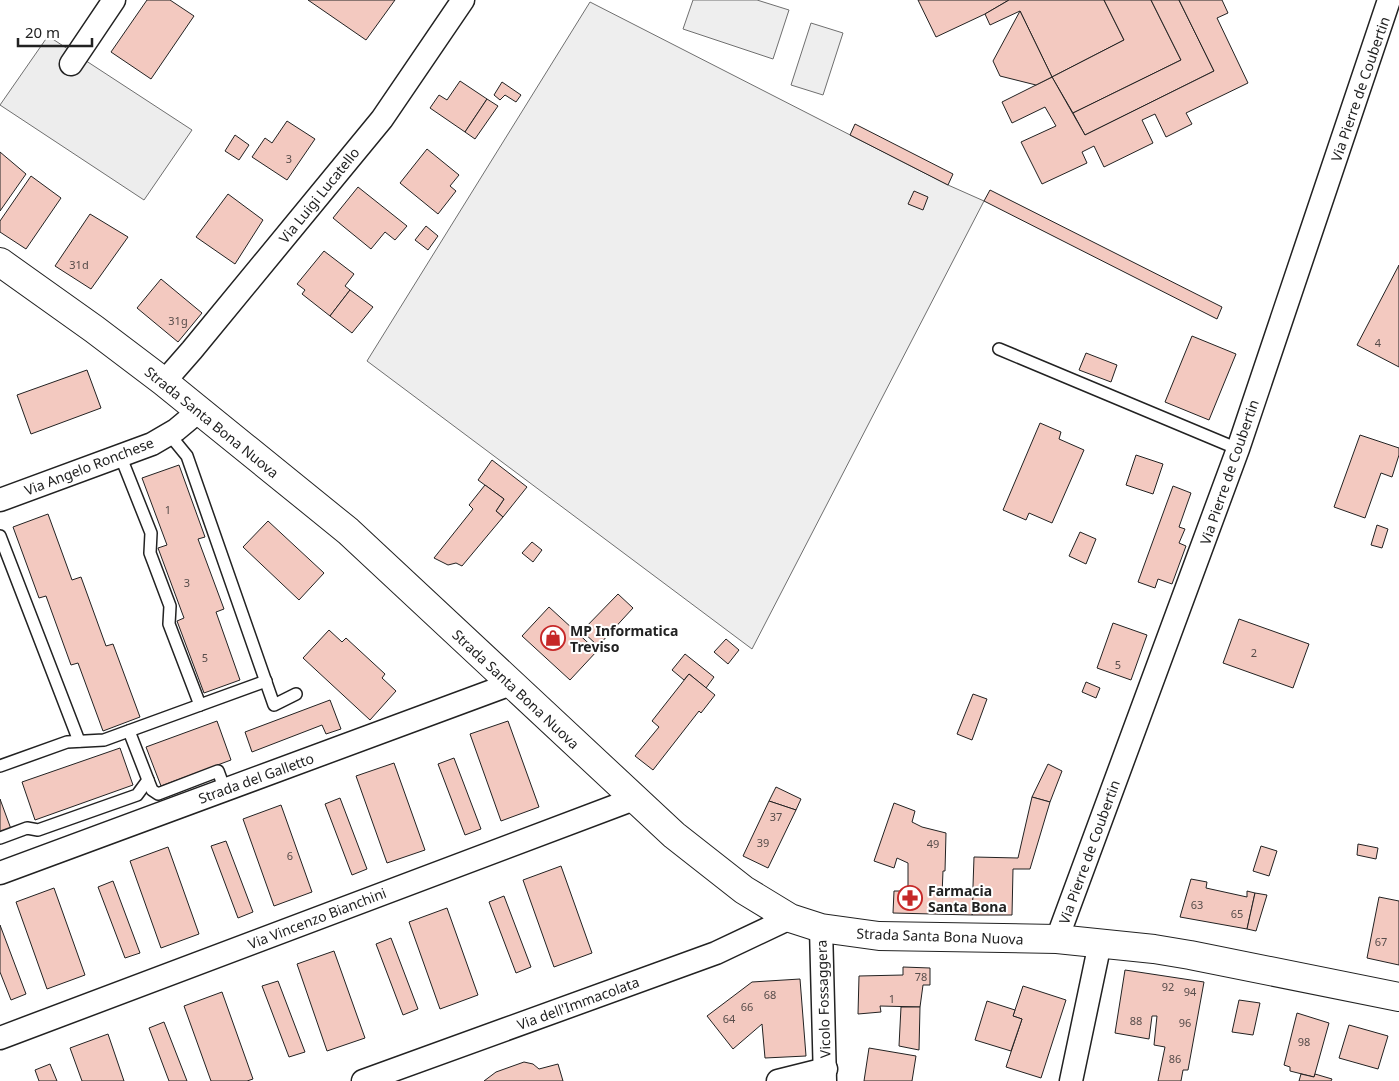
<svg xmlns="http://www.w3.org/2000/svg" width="1399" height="1081" font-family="'Noto Sans',sans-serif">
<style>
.green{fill:#eee;stroke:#6f6f6f}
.parking{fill:#ededed;stroke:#6f6f6f}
.building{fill:#f3c9c0;stroke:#222}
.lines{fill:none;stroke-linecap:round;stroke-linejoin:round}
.lane-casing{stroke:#222;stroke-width:14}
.street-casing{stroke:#222;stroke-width:25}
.secondary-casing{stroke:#222;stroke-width:30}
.lane{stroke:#fff;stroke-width:11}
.street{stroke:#fff;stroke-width:22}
.secondary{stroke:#fff;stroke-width:28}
.labels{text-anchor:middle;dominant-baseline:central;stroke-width:4;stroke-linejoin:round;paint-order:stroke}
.number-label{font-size:11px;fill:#564c4a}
.street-label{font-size:14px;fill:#222;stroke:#fff}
.poi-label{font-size:14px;font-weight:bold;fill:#222;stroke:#fff;text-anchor:start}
</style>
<rect width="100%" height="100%" fill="#fff"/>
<g class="green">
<path d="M693 0H757L789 10 773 59 683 29Z"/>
<path d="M590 2 948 185 984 201 752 649 367 361Z"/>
<path d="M811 23 843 33 823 95 791 85Z"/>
</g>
<path class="parking" d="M48 36 192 130 144 200 0 105Z"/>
<g class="building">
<path d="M147 0H170L194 16 151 79 111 52Z"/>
<path d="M308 0H395L366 40Z"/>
<path d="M918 0H1009L985 14 936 37Z"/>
<path d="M1009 0H1104L1124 40 1052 77 1020 11 990 25 985 14Z"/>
<path d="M1104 0H1151L1181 60 1073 113 1052 77 1124 40Z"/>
<path d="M1151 0H1179L1214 71 1085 135 1073 113 1181 60Z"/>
<path d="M1179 0H1222L1228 13 1217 18 1248 83 1186 113 1192 124 1166 137 1155 114 1142 120 1153 143 1104 167 1094 146 1082 152 1087 163 1042 184 1021 142 1056 126 1045 107 1012 123 1002 102 1052 77 1085 135 1214 71Z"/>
<path d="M1020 11 1052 77 1036 85 1000 76 993 61Z"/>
<path d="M460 81 487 99 465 132 430 108 439 95 447 100Z"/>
<path d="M502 82 521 95 516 102 505 95 500 100 494 95Z"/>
<path d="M487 99 498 106 475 139 465 132Z"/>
<path d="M287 121 315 139 287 180 252 157 265 138 272 143Z"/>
<path d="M855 124 953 174 948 185 850 135Z"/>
<path d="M235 135 249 145 239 160 225 151Z"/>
<path d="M427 149 459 175 450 186 456 191 438 214 400 183Z"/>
<path d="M0 152 26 174 0 211Z"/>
<path d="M31 176 61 198 26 249 0 232V221Z"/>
<path d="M358 187 407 226 395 240 385 232 371 249 333 218Z"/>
<path d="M990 190 1222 307 1217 319 984 201Z"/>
<path d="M914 191 928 197 923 210 908 204Z"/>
<path d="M228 194 263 220 235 264 196 237Z"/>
<path d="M90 214 128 237 91 289 55 266Z"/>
<path d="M426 226 438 236 428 250 415 240Z"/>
<path d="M324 251 354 274 345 286 350 290 330 316 302 294 305 290 297 284Z"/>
<path d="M1399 265V367L1357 345Z"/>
<path d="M161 279 202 313 178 342 137 308Z"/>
<path d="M350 290 373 307 352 333 330 316Z"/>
<path d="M1192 336 1236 354 1209 420 1165 402Z"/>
<path d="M1086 353 1117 365 1111 382 1079 370Z"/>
<path d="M87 370 101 408 31 434 17 395Z"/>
<path d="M1040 423 1061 432 1059 439 1084 450 1052 523 1029 513 1026 520 1003 510Z"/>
<path d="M1360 435 1399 448V455L1392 477 1381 473 1365 518 1334 507Z"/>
<path d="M1136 455 1163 464 1153 494 1126 485Z"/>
<path d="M492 460 527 487 503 517 496 511 504 499 478 480Z"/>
<path d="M179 465 205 537 198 539 224 609 216 612 240 680 204 693 177 621 184 618 158 548 167 545 142 478Z"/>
<path d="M485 485 504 499 496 511 503 517 462 566 456 563 448 565 434 558 473 509 469 505Z"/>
<path d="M1173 486 1191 493 1179 527 1185 529 1179 543 1186 546 1172 584 1158 579 1155 588 1138 582Z"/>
<path d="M48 514 72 580 81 577 106 646 113 644 140 717 103 731 78 663 71 665 46 596 39 598 13 527Z"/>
<path d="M268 521 324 573 299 600 243 547Z"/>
<path d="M1377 525 1388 529 1382 548 1371 545Z"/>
<path d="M1080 532 1096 539 1086 564 1069 556Z"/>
<path d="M532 542 542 550 533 562 522 553Z"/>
<path d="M618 594 633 608 598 646 582 631Z"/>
<path d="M549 607 597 651 570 680 522 636Z"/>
<path d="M1239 619 1309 644 1293 688 1223 663Z"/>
<path d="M1113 623 1147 635 1131 680 1097 668Z"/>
<path d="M329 630 342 642 346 638 385 674 382 678 396 691 370 720 303 658Z"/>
<path d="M726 639 739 650 728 664 714 652Z"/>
<path d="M685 654 714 677 706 688 689 674 684 680 672 670Z"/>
<path d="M689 674 715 695 701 713 699 711 653 770 635 756 659 727 652 721Z"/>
<path d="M1086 682 1100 688 1096 698 1082 692Z"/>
<path d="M973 694 987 699 972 740 957 734Z"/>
<path d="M330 700 341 729 326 734 322 725 252 752 245 732Z"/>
<path d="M217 721 231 760 161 786 146 747Z"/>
<path d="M508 721 539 807 501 821 470 734Z"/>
<path d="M120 748 133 785 35 820 22 782Z"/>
<path d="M454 758 481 829 465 835 438 764Z"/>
<path d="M394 763 425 850 387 863 356 776Z"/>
<path d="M1048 764 1062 771 1050 802 1032 797Z"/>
<path d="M776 787 801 799 796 810 769 801Z"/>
<path d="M1032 797 1050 802 1030 869H1013L1012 915H972L974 857 1018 858Z"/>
<path d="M340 798 367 869 352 875 325 804Z"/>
<path d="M0 799 11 829 0 833Z"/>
<path d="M769 801 796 810 768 868 743 856Z"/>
<path d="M894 803 915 811 912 822 922 827 946 833 945 871H943L942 895H973L972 915 893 913 894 891H908V863L897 858 894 868 874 861Z"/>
<path d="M281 805 312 892 274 906 243 819Z"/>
<path d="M226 841 253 912 238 918 211 846Z"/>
<path d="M1358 844 1378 848 1376 859 1357 855Z"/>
<path d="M1261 846 1277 851 1269 876 1253 871Z"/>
<path d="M168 847 199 934 161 948 130 861Z"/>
<path d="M561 866 592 953 554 967 523 880Z"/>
<path d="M1191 879 1207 882 1206 888 1247 897V891L1255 893 1247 929 1180 917Z"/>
<path d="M113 881 140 953 125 958 98 887Z"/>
<path d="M54 888 85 975 47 989 16 902Z"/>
<path d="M1255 893 1267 895 1256 931 1247 929Z"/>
<path d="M504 896 531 967 516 973 489 902Z"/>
<path d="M1379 897 1399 901V965L1367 958Z"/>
<path d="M447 908 478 995 440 1009 409 922Z"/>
<path d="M0 925 26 994 11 1000 0 972Z"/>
<path d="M391 938 418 1009 403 1015 376 944Z"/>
<path d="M334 951 365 1038 327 1051 297 964Z"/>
<path d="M903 967 930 968V985H923L920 1007 880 1006 881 1012 858 1014 859 976 903 975Z"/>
<path d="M1125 970 1204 982 1188 1070H1183L1181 1081H1158L1165 1047 1154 1045 1157 1016H1152L1149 1039 1115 1033Z"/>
<path d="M800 979 806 1056 765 1058 762 1024 733 1049 707 1016 752 982Z"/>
<path d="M278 981 305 1052 289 1057 262 986Z"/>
<path d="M1023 986 1066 1000 1041 1078 1006 1067 1022 1019 1013 1016Z"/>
<path d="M222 992 253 1079 247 1081H211L184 1006Z"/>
<path d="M1239 1000 1260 1003 1253 1035 1232 1032Z"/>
<path d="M987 1001 1015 1010 1013 1016 1022 1019 1011 1051 975 1040Z"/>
<path d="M901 1007H920L919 1050 899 1046Z"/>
<path d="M1297 1013 1329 1023 1314 1077 1290 1071V1067L1284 1065Z"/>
<path d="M164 1022 187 1081H169L149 1028Z"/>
<path d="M1349 1025 1388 1036 1378 1069 1339 1058Z"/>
<path d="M108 1034 124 1081H82L70 1048Z"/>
<path d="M869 1048 916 1056 912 1081H864Z"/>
<path d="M524 1062 533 1064 539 1069 558 1064 563 1081H484L496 1072Z"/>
<path d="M50 1064 57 1081H39L35 1070Z"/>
<path d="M1301 1074 1314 1077 1315 1074 1332 1079 1331 1081H1299Z"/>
</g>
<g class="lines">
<defs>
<g id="lane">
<path d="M999 349 1238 449"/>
<path d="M169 434 187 456 274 705 296 694"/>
<path d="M0 536 79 741"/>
<path d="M200 705 266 681"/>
<path d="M0 766 67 742 104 740 200 705 169 624 170 606 150 553 151 533 120 455"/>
<path d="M148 780 152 790 158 794 218 771 225 790"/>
<path d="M0 838 27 828 38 830 137 795 148 780 129 731"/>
</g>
<g id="street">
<path d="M71 64 114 0"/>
<path d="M164 382 192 350 382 119 463 0"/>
<path d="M0 500 152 444 176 430 200 410"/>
<path d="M0 873 511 684"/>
<path d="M821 928 825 1081"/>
<path d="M1057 939 1238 449 1389 0"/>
<path d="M0 1038 634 799"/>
<path d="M363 1081 716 953 790 918"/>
<path d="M778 1081 826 1069"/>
<path d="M1071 1081 1100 943"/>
</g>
<path id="secondary" d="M0 262 94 329 164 382 348 531 674 835 744 890 790 918 821 928 879 936 1057 939 1154 949 1190 955 1399 997"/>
</defs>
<use href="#lane" class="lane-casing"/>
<use href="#street" class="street-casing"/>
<use href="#secondary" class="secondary-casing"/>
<use href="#lane" class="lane"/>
<use href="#street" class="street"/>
<use href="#secondary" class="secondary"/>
</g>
<defs>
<symbol id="shop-ring" viewBox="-11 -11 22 22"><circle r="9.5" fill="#fff" stroke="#c62828" stroke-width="1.5"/><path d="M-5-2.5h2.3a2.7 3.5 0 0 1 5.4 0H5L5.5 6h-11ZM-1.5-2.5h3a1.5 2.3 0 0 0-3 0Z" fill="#c62828"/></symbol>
<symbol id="pharmacy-ring" viewBox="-11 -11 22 22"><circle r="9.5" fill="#fff" stroke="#c62828" stroke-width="1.5"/><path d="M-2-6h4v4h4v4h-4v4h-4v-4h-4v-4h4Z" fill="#c62828"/></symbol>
</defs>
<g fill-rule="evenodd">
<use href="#shop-ring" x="539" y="624" width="28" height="28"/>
<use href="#pharmacy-ring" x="896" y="884" width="28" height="28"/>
</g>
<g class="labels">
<g class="number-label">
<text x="289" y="158">3</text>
<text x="79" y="264">31d</text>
<text x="178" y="320">31g</text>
<text x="1378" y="342">4</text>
<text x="168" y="509">1</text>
<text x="187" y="582">3</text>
<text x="1254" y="652">2</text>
<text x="205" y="657">5</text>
<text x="1118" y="664">5</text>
<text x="776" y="816">37</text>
<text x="763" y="842">39</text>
<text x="933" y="843">49</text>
<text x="290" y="855">6</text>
<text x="1197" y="904">63</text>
<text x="1237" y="913">65</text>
<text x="1381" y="941">67</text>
<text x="921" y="976">78</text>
<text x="1168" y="986">92</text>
<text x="1190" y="991">94</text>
<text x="770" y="994">68</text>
<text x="892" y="998">1</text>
<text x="747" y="1006">66</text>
<text x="729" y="1018">64</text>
<text x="1136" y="1020">88</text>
<text x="1185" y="1022">96</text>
<text x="1304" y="1041">98</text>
<text x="1175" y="1058">86</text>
</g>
<g class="street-label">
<text transform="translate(1360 89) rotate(-71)">Via Pierre de Coubertin</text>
<text transform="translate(319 195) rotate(-51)">Via Luigi Lucatello</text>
<text transform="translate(212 422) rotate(39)">Strada Santa Bona Nuova</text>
<text transform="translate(89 466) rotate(-21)">Via Angelo Ronchese</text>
<text transform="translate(1229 472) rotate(-71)">Via Pierre de Coubertin</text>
<text transform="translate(516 689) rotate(43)">Strada Santa Bona Nuova</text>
<text transform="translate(256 778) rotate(-20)">Strada del Galletto</text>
<text transform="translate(1089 852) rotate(-70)">Via Pierre de Coubertin</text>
<text transform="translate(317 918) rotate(-21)">Via Vincenzo Bianchini</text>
<text transform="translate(940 936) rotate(2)">Strada Santa Bona Nuova</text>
<text transform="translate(823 999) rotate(-92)">Vicolo Fossaggera</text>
<text transform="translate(578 1003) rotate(-20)">Via dell'Immacolata</text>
</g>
<g class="poi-label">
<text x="570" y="630">MP Informatica<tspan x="570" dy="16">Treviso</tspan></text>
<text x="928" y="890">Farmacia<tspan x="928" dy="16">Santa Bona</tspan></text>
</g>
</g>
<path d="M18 38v8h74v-8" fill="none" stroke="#222222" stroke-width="2.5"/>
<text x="25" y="38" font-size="15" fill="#222222" stroke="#ffffff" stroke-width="4" paint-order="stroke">20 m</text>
</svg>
